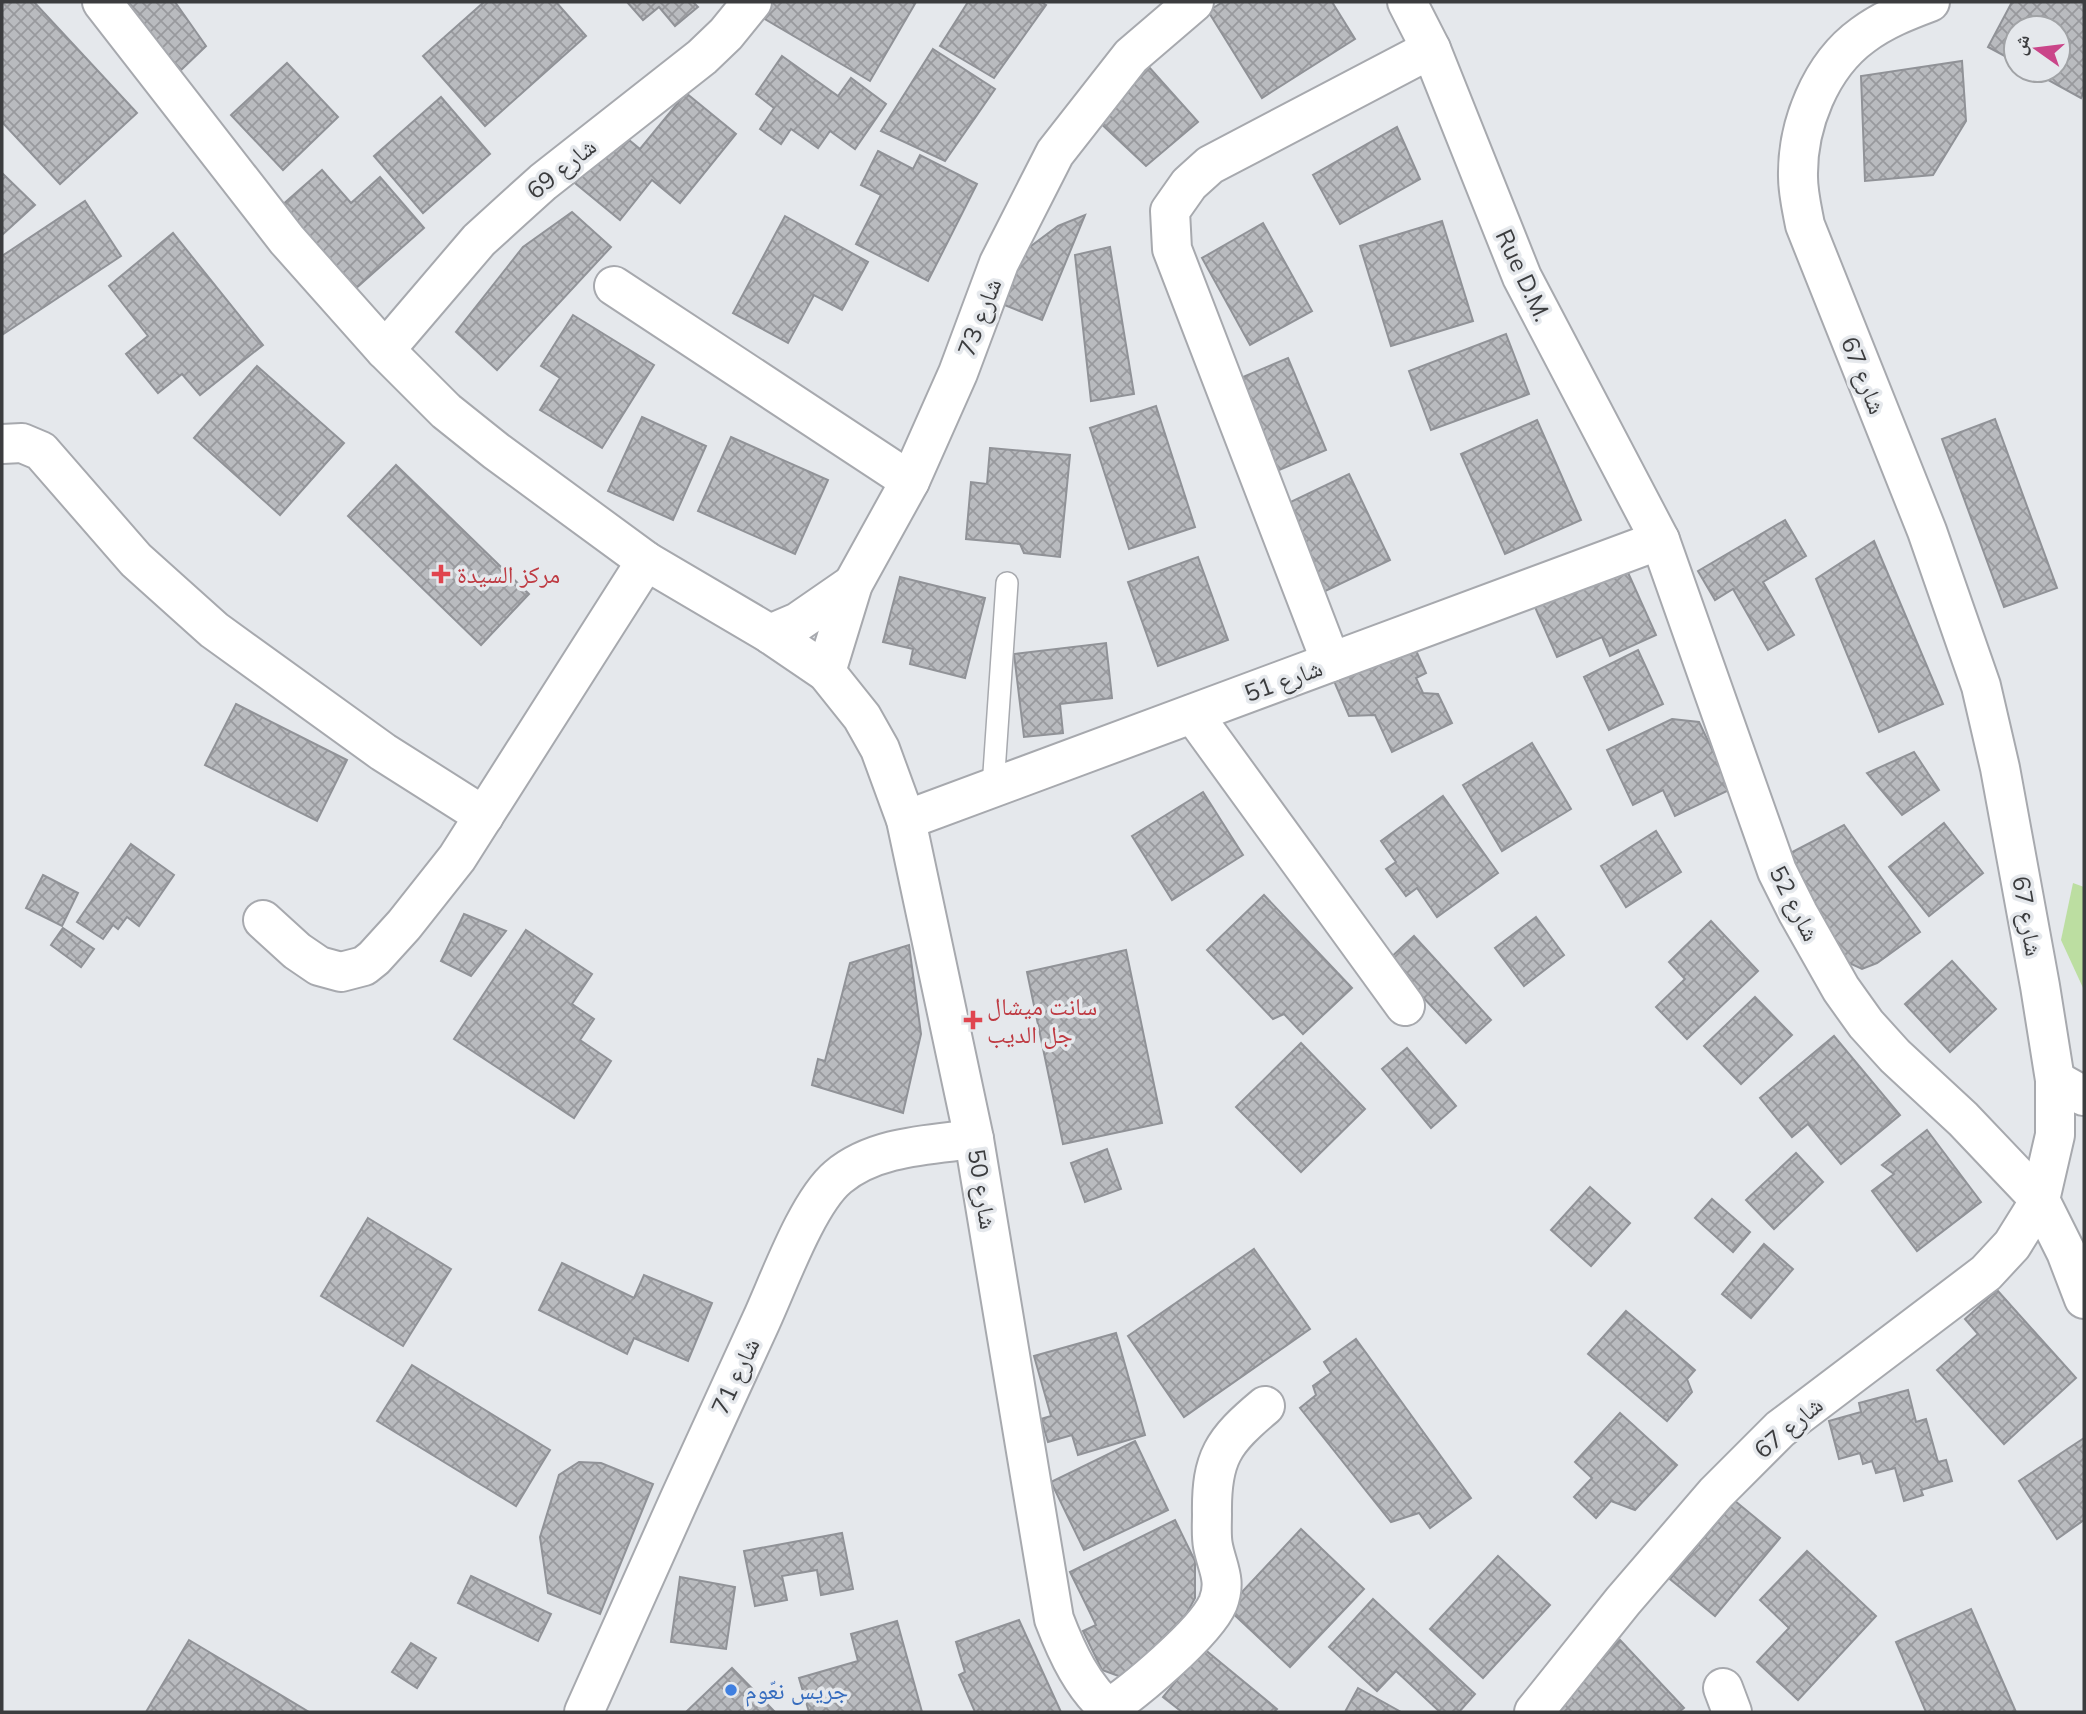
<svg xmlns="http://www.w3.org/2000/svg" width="2086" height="1714" font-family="Mulish,'Noto Naskh Arabic',sans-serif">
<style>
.grass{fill:#bcdea1}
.building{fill:url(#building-cross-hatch);stroke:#909297;stroke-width:2}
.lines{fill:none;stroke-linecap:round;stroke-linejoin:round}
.service-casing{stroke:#a7a9ae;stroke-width:24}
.minor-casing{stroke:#a7a9ae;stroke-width:42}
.tertiary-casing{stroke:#a7a9ae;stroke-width:42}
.secondary-casing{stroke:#a7a9ae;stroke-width:42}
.service{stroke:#fff;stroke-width:21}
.minor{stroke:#fff;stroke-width:38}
.tertiary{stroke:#fff;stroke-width:38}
.secondary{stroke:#fff;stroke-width:38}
.health-dot{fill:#e0444e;stroke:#e5e8ec;stroke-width:2.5}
.shop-dot{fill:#3f7fe0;stroke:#e5e8ec;stroke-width:2.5}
.labels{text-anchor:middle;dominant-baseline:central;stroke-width:7;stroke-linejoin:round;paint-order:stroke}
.street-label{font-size:24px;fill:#3b3c3e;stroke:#e5e8ec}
.health-label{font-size:24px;fill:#be3a42;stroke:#e5e8ec;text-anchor:start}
.shop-label{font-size:24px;fill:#366cbe;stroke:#e5e8ec;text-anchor:start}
</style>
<defs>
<pattern id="building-cross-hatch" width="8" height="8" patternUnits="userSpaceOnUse" patternTransform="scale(1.75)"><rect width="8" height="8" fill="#b9bbbf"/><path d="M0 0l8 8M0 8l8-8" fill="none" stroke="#98999d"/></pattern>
</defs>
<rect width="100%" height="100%" fill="#e5e8ec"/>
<path class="grass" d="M2073 883 2084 887V990L2061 940Z"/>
<g class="building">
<path d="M2 2H34L137 113 60 184 2 122Z"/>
<path d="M117 2H175L206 46 181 70Z"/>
<path d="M484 2H556L586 36 485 126 423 56Z"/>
<path d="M627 2H693L698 7 675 26 659 7 643 20Z"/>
<path d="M767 2H916L870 81 758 15Z"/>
<path d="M968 2H1041L1046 5 994 78 940 46Z"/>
<path d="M1223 2H1332L1355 39 1262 98 1208 11Z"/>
<path d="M2012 2H2084V91L2081 98 2030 70H2058V28H2016V62L1988 47Z"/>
<path d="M933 49 995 89 945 161 881 131Z"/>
<path d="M782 56 838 96 851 78 886 104 855 149 830 131 818 148 791 129 781 144 760 129 774 108 756 94Z"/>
<path d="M1962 61 1966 121 1933 175 1865 181 1861 76Z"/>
<path d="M287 63 338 117 283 170 231 115Z"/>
<path d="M1148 66 1198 122 1146 166 1097 120Z"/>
<path d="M686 93 736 134 680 203 652 180 620 220 575 183 618 131 640 149Z"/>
<path d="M441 97 490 154 423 213 374 156Z"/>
<path d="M1397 127 1420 179 1340 224 1313 175Z"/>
<path d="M878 151 913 169 920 155 977 184 928 281 856 244 881 195 861 185Z"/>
<path d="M322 170 351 203 380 177 424 228 346 297 273 213Z"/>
<path d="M2 173 35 205 2 235Z"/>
<path d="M85 201 121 256 2 335V256Z"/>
<path d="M572 212 611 247 497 370 456 332 523 247Z"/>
<path d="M1085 215 1042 320 997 302 1015 258 1058 226Z"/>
<path d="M785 216 868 262 842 310 814 295 788 343 733 313Z"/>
<path d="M1442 221 1473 321 1391 346 1360 246Z"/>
<path d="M1263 223 1312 311 1250 345 1202 258Z"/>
<path d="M173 233 263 345 200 395 182 374 158 393 126 354 148 336 109 286Z"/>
<path d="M1110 247 1134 394 1091 401 1075 255Z"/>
<path d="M573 315 654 365 602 448 540 410 560 378 541 366Z"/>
<path d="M1506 334 1529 394 1431 430 1409 371Z"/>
<path d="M1288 358 1326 450 1270 474 1231 382Z"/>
<path d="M257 366 344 443 280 515 194 438Z"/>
<path d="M1156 406 1195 527 1129 549 1090 428Z"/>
<path d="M642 417 706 446 673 520 608 491Z"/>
<path d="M1995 419 2057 588 2004 607 1942 439Z"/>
<path d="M1537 420 1581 520 1505 554 1461 454Z"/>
<path d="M731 437 828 480 795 554 698 511Z"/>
<path d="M990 448 1070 455 1060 557 1024 553 1020 544 966 539 971 482 987 484Z"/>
<path d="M396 465 529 594 481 645 348 516Z"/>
<path d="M1349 474 1390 560 1315 596 1274 510Z"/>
<path d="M1785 520 1806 556 1763 582 1794 635 1768 650 1733 589 1715 600 1698 571Z"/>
<path d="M1874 541 1943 704 1879 732 1816 579Z"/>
<path d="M1198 557 1228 640 1158 666 1128 582Z"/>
<path d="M1621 557 1656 635 1610 656 1602 637 1557 657 1531 598Z"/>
<path d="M900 577 985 598 965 678 910 664 913 649 883 642Z"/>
<path d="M1106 643 1112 698 1060 704 1063 733 1024 737 1014 654Z"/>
<path d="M1414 646 1426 673 1416 678 1423 693 1438 694 1452 723 1392 752 1375 715 1349 716 1334 681Z"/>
<path d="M1638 650 1663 704 1609 730 1584 677Z"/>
<path d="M236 704 347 760 317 821 205 765Z"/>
<path d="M1672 719 1699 722 1731 789 1675 816 1663 790 1633 805 1607 750Z"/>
<path d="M1532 743 1571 809 1502 851 1463 785Z"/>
<path d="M1914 752 1939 790 1902 815 1867 773Z"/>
<path d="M1203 792 1243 855 1172 900 1132 836Z"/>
<path d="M1443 796 1498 873 1437 917 1417 888 1406 896 1386 869 1396 862 1381 841Z"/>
<path d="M1944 823 1983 873 1929 916 1889 867Z"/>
<path d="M1844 825 1920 932 1877 963 1862 969 1847 962 1781 858Z"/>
<path d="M1656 831 1681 872 1626 907 1601 866Z"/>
<path d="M131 844 174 875 139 926 127 917 118 929 113 925 103 939 77 922Z"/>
<path d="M43 875 78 893 62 926 26 908Z"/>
<path d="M1264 895 1352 988 1303 1034 1284 1014 1273 1019 1207 950Z"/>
<path d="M464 914 506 931 471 976 441 961Z"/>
<path d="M1536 917 1564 955 1524 986 1495 948Z"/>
<path d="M1711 921 1758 971 1687 1039 1656 1007 1685 979 1669 962Z"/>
<path d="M63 928 94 949 81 967 51 945Z"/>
<path d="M526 930 592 974 572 1004 594 1019 580 1040 611 1061 574 1118 454 1039Z"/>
<path d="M1414 936 1491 1020 1466 1043 1388 960Z"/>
<path d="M909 945 921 1034 903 1113 812 1085 818 1059 825 1061 850 963Z"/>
<path d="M1126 950 1162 1123 1063 1144 1027 972Z"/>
<path d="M1952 961 1996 1009 1950 1052 1905 1004Z"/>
<path d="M1755 997 1792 1035 1741 1084 1704 1046Z"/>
<path d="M1834 1036 1900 1115 1841 1164 1808 1124 1792 1137 1760 1098Z"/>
<path d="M1301 1043 1365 1109 1301 1172 1236 1107Z"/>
<path d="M1407 1048 1456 1106 1431 1128 1382 1069Z"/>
<path d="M1927 1130 1981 1202 1917 1251 1872 1191 1894 1174 1882 1165Z"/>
<path d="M1107 1149 1121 1189 1085 1202 1071 1163Z"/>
<path d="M1796 1153 1823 1182 1774 1229 1746 1200Z"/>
<path d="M1590 1187 1630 1223 1591 1266 1551 1230Z"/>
<path d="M1712 1199 1750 1232 1733 1252 1695 1218Z"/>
<path d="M368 1218 451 1269 403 1346 321 1296Z"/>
<path d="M1764 1244 1793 1269 1751 1318 1722 1294Z"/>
<path d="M1254 1249 1310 1329 1184 1417 1128 1336Z"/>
<path d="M562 1263 634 1298 644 1275 712 1303 688 1361 634 1338 627 1354 539 1310Z"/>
<path d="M1997 1290 2076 1378 2004 1444 1937 1370 1978 1334 1965 1319Z"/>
<path d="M1626 1311 1695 1370 1687 1379 1692 1392 1667 1421 1588 1354Z"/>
<path d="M1116 1333 1145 1435 1078 1455 1072 1435 1048 1442 1041 1419 1051 1416 1034 1356Z"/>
<path d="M1356 1339 1471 1498 1430 1528 1419 1513 1391 1522 1300 1408 1316 1395 1313 1386 1331 1373 1324 1362Z"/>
<path d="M412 1365 550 1450 516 1506 377 1421Z"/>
<path d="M1908 1390 1916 1422 1926 1419 1938 1462 1946 1460 1952 1481 1921 1490 1923 1495 1904 1501 1895 1468 1876 1473 1872 1461 1863 1464 1860 1453 1839 1459 1829 1421 1861 1412 1859 1403Z"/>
<path d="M1620 1413 1677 1465 1635 1510 1611 1501 1596 1518 1574 1497 1592 1478 1575 1462Z"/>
<path d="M2084 1438V1520L2057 1539 2019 1481Z"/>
<path d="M1135 1441 1168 1510 1084 1550 1051 1482Z"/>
<path d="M579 1462 601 1463 653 1484 600 1614 548 1593 540 1537 559 1475Z"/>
<path d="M1735 1501 1780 1538 1715 1616 1670 1579Z"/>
<path d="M1175 1520 1195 1561V1598L1179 1628 1127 1679 1102 1670 1083 1631 1096 1625 1070 1572Z"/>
<path d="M1301 1529 1364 1589 1290 1667 1227 1608Z"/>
<path d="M842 1533 853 1589 821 1595 817 1570 782 1576 787 1600 755 1606 744 1551Z"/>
<path d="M1807 1551 1876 1616 1798 1700 1757 1662 1789 1628 1760 1600Z"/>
<path d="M1498 1556 1550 1605 1483 1678 1430 1629Z"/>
<path d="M471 1576 551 1614 538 1641 458 1603Z"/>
<path d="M680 1577 735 1587 726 1649 671 1642Z"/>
<path d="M1373 1599 1475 1694 1459 1712H1440L1396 1671 1377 1691 1329 1647Z"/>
<path d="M1971 1609 2016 1712H1926L1896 1642Z"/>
<path d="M1019 1620 1061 1712H975L959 1675 965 1672 956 1642Z"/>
<path d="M897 1621 922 1712H809L799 1678 858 1661 851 1634Z"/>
<path d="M189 1640 309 1712H146Z"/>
<path d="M1620 1640 1684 1708 1679 1712H1551L1547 1708Z"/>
<path d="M411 1643 436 1658 417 1688 392 1672Z"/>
<path d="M1203 1648 1277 1709 1274 1712H1182L1163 1697Z"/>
<path d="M732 1668 775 1712H686Z"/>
<path d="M1358 1688 1401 1712H1345Z"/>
</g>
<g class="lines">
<defs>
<path id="service" d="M993 787 1007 583"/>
<g id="minor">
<path d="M1407 2 1431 49 1522 277 1660 540 1777 871 1798 913 1841 989 1866 1024 1895 1056 1963 1119 2040 1200 2066 1252 2084 1299"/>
<path d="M614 286 910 481"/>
<path d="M2 444 22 443 41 451 136 560 214 630 383 752 484 816"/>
<path d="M1331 662 1172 249 1170 211 1189 184 1210 165 1431 49"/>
<path d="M1193 714 1405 1006"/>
<path d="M906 820 1660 540"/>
<path d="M263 920 297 951 319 966 341 972 364 966 374 958 404 925 457 858 646 561"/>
<path d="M1723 1688 1732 1712"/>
<path d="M584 1712C642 1581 701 1451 761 1321 779 1282 807 1203 838 1177 875 1146 929 1145 974 1139"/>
<path d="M1103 1712C1132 1694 1205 1633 1218 1603 1227 1580 1217 1567 1213 1546 1211 1536 1212 1524 1212 1514 1211 1458 1223 1441 1265 1406"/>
</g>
<g id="tertiary">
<path d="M102 2 287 240 385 350 446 411 496 451 646 561 770 634 826 672 862 717 880 749 906 820 974 1139 1054 1619C1067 1653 1083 1688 1112 1712"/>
<path d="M385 350 479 240 512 210 543 182 702 57 726 34 752 2"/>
<path d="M770 634 798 622 853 584"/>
<path d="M826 672 853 584 910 481 958 373 999 263 1055 153 1131 56 1194 2"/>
<path d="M2055 1080 2084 1096"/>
</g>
<path id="secondary" d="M1534 1712 1623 1601 1716 1493 1780 1429 1986 1273 2012 1245 2040 1200 2055 1135V1080L2040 986 2000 768 1981 686 1927 531 1805 225C1802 209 1798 193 1798 177 1797 126 1820 66 1863 35 1883 20 1906 11 1930 2"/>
</defs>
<use href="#service" class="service-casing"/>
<use href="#minor" class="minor-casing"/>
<use href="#tertiary" class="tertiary-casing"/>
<use href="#secondary" class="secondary-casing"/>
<use href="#service" class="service"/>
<use href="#minor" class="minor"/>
<use href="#tertiary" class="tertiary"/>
<use href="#secondary" class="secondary"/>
</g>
<g class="health-dot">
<path d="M437.5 563.5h7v7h7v7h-7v7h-7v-7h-7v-7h7z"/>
<path d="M969.5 1009.5h7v7h7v7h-7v7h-7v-7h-7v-7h7z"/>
</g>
<circle class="shop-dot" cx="731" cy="1690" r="7"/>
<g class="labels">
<g class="street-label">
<text transform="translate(561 168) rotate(-39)">شارع 69</text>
<text transform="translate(1524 275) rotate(65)">Rue D.M.</text>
<text transform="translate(979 317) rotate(-69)">شارع 73</text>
<text transform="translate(1864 375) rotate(68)">شارع 67</text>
<text transform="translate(1283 680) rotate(-20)">شارع 51</text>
<text transform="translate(1795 903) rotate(63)">شارع 52</text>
<text transform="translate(2028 916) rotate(80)">شارع 67</text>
<text transform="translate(983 1189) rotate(81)">شارع 50</text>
<text transform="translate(735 1376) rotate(-65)">شارع 71</text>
<text transform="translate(1788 1427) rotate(-40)">شارع 67</text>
</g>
<g class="health-label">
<text x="457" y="574">مركز السيدة</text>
<text x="987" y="1006">سانت ميشال<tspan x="987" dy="28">جل الديب</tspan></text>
</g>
<g class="shop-label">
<text x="745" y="1690">جريس نعّوم</text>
</g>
</g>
<rect width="2086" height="1714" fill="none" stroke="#3b3c3e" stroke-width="7"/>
<g transform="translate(2037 49) rotate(284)"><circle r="33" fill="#e5e8ec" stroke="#a1a3a6" stroke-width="2"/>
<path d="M0-5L12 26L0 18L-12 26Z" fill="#ca4589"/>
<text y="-10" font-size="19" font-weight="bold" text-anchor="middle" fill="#3b3c3e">ش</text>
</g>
</svg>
